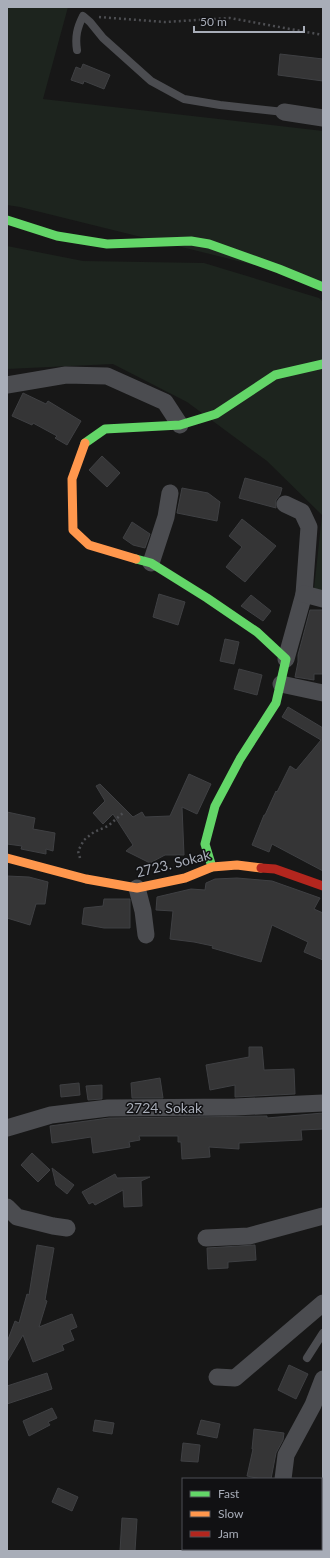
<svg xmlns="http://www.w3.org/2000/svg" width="330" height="1558" font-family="Lato,sans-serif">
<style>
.green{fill:#1d241e}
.building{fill:#353536;stroke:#3f4043}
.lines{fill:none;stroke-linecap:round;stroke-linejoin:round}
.path{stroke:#4d4e52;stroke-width:2.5;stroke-dasharray:2 3;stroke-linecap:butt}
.lane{stroke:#4b4c50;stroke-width:8}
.street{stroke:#4b4c50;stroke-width:17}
.fast{stroke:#63d668;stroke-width:9}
.slow{stroke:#ff974d;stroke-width:9}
.jam{stroke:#b3261e;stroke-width:9}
.labels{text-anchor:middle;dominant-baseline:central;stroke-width:3;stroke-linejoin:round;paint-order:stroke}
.street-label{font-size:14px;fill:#a8adb8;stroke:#111113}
</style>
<rect width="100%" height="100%" fill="#171717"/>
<g class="green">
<path d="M7 7H68L43 99 323 131V282L20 207 7 205Z"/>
<path d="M7 246 83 261 204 263 319 298 323 302V591L314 589 322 515 267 461 187 402 113 364 7 369Z"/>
</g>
<g class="building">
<path d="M280 54 323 59V81L278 75Z"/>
<path d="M83 64 110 75 104 89 84 81 83 84 71 80 76 67 81 69Z"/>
<path d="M23 393 46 404 48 401 81 421 67 445 55 438 57 436 33 423 32 425 12 416Z"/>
<path d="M102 456 120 473 107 487 89 470Z"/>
<path d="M245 478 282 488 280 495 276 500V508L239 498Z"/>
<path d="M182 488 208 493 220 502 217 521 177 513Z"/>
<path d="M242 519 276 546 245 582 226 567 242 547 229 536Z"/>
<path d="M132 522 150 534 145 548 133 545 123 538Z"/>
<path d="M159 594 185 602 178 625 153 617Z"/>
<path d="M251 595 271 611 263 621 241 606Z"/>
<path d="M310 610H323V674H314V680L295 677 298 662V655Z"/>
<path d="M225 639 239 642 234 664 220 661Z"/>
<path d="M239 669 262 675 257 695 234 689Z"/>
<path d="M288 707 323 728V871L272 844 269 852 252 845 264 815H265L276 791 277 792 290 766 296 770 321 740 282 717Z"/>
<path d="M189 774 211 784 197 814 182 807 184 855H165L150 863 126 851 133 845 113 814 103 824 93 813 105 801 96 786 100 784 133 817 142 812 145 817 170 816Z"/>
<path d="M7 812 35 818 33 829 55 833 53 851 46 849V854L21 849 22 846 7 844Z"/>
<path d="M7 876 29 877 48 882 45 904H36L30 925 7 918Z"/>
<path d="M237 878 272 881 320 898 314 909 323 913V960L304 952 308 942 272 925 261 962 212 948 213 946 194 942 170 939 173 911 156 910 157 897 191 889 205 890 206 883 215 879Z"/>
<path d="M104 899H130V928H104L82 924 84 908 103 906Z"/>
<path d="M249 1047H262L264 1070 294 1069 295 1094 235 1097V1085L210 1090 206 1065 249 1057Z"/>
<path d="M160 1078 163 1098H132L131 1083Z"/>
<path d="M79 1083 80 1095 61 1097 60 1085Z"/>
<path d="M102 1085V1099L88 1100 86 1086Z"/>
<path d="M323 1113V1129L301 1130 302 1140 239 1143V1149L209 1147 210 1157 182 1159 181 1142H178V1136H139L140 1140 129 1142 130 1147 93 1153 91 1137 52 1143 50 1126 109 1118 267 1116V1118Z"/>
<path d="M32 1153 50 1170 38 1182 21 1165Z"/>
<path d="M52 1168 74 1185 67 1194 56 1185Z"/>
<path d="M115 1174 117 1178 150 1177 141 1181 142 1206 124 1207 123 1190 95 1205 93 1202 89 1204 82 1192Z"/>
<path d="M37 1245 54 1248 45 1300 47 1301 39 1327 72 1314 77 1327 70 1330 74 1340 62 1345 64 1350 33 1362 23 1335 7 1362V1342L15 1321 19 1323 27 1294 29 1295Z"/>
<path d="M255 1245 256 1260 228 1262V1268L208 1269 207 1248Z"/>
<path d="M289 1365 308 1374 296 1399 278 1390Z"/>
<path d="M47 1373 52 1389 7 1404V1386Z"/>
<path d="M52 1408 57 1418 48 1422 50 1425 29 1436 23 1421Z"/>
<path d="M95 1420 114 1423 112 1434 93 1431Z"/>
<path d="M201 1420 220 1424 217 1438 197 1434Z"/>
<path d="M254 1429 284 1433 283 1440 276 1453 271 1479H261L247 1476 253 1449H252Z"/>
<path d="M183 1443 200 1445 198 1462 181 1461Z"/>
<path d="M58 1488 78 1497 72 1511 52 1502Z"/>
<path d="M122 1518 137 1519 135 1551H120Z"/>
</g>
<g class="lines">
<g class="path">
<path d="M99 17 165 22 230 18 323 35"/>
<path d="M80 858 78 851 84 840 94 832 108 826 123 813"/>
</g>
<g class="lane">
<path d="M77 50C75 37 77 28 83 16L90 22 103 38 151 81 184 99 220 105 284 112"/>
<path d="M307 1358 323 1333"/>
</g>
<g class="street">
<path d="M284 112 323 118"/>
<path d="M7 385 66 375 107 376 165 402 180 425"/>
<path d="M285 504 302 512 309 527 304 594 286 659"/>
<path d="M151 563 166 517 170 493"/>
<path d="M304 594 323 599"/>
<path d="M281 684 323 693"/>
<path d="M137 888 143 911 146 935"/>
<path d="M7 1128 51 1115 108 1108 235 1107 323 1103"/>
<path d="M7 1207 17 1217 53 1226 67 1228"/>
<path d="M206 1238 249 1236 323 1216"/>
<path d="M217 1377 235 1378 323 1303"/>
<path d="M283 1479 286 1455 313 1405 323 1379"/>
<path d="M321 1515 323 1516"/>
<path d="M238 1551 240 1549"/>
</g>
<g class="fast">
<path d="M7 220 57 236 107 244 191 241 209 244 279 269 323 287"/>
<path d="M85 443 105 429 180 425 216 414 275 375 323 364"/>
<path d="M136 559 151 563 207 598 257 632 286 659 276 703 240 759 215 806 205 844 212 867"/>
</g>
<g class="slow">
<path d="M85 443 72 479 73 530 89 545 136 559"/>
<path d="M7 858 86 879 137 888 185 878 212 867 237 865 261 868"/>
</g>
<path class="jam" d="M261 868 275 869 323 886"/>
</g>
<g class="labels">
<g class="street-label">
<text transform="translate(173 863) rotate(-14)">2723. Sokak</text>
<text x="164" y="1107">2724. Sokak</text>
</g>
</g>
<rect width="330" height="1558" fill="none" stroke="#a8adb8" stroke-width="16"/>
<rect x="182" y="1478" width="140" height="72" fill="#111113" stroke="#4d4f55"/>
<rect x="190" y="1491" width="20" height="6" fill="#63d668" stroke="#4d4f55"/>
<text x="218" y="1498" font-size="12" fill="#a8adb8">Fast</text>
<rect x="190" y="1511" width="20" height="6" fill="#ff974d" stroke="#4d4f55"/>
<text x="218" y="1518" font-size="12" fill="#a8adb8">Slow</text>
<rect x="190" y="1531" width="20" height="6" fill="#b3261e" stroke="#4d4f55"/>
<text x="218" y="1538" font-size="12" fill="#a8adb8">Jam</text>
<path d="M194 26v6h110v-6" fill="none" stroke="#a8adb8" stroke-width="2"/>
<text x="200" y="26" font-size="12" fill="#a8adb8" stroke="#111113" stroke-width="3" paint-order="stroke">50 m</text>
</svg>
